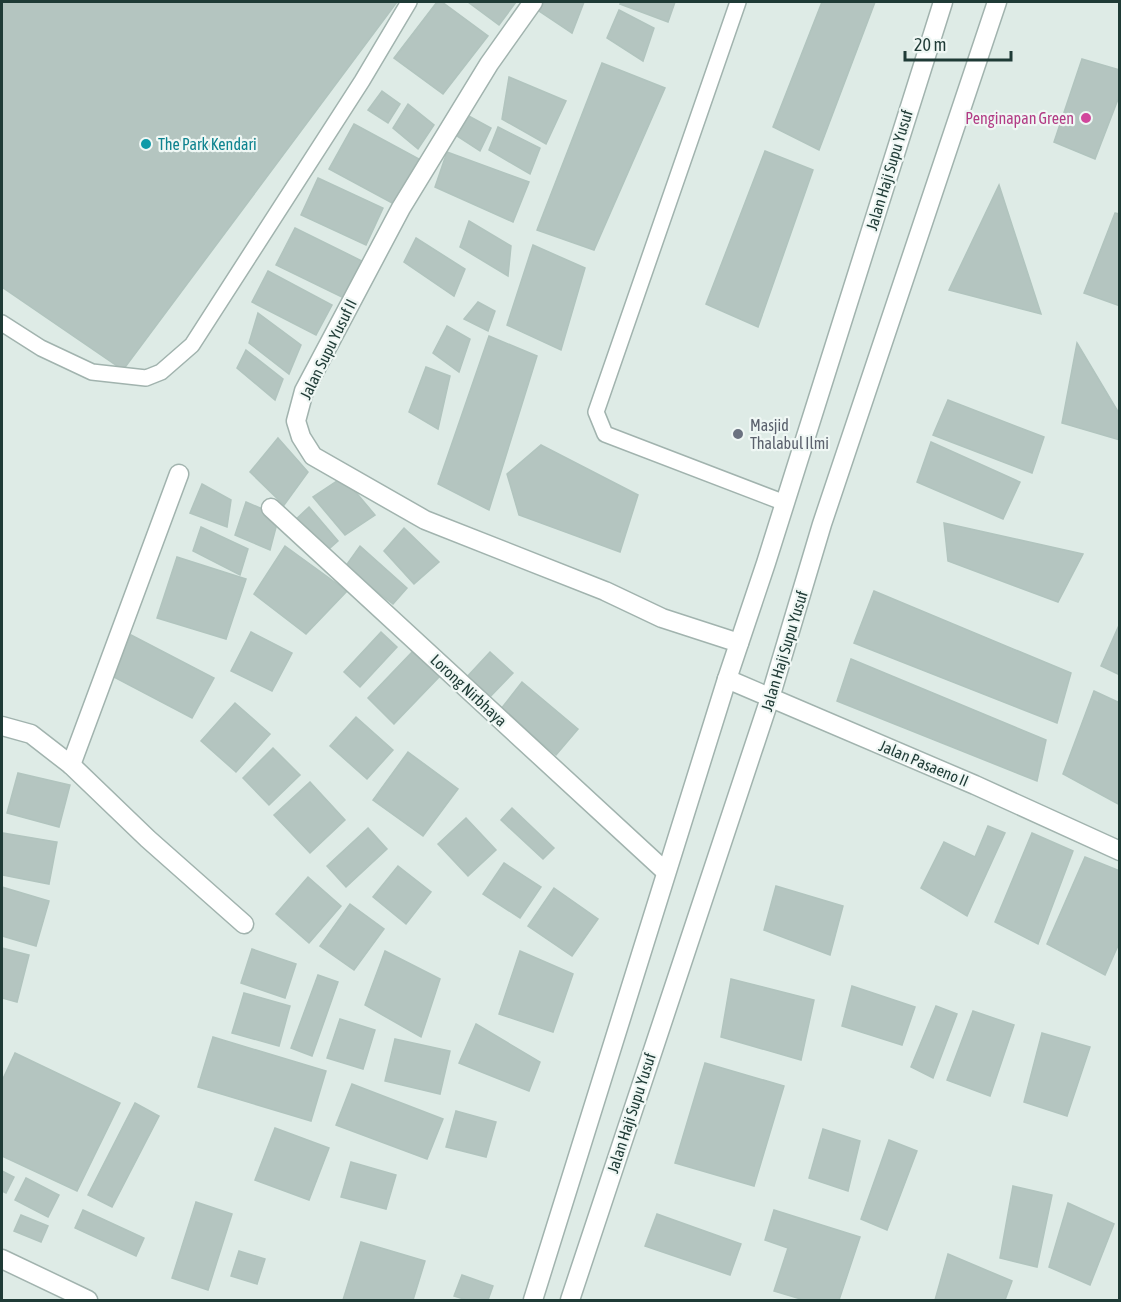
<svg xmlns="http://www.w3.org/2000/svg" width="1121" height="1302" font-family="'Asap Condensed',sans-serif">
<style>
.building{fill:#b4c5c0;stroke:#b1c4be;stroke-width:1.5}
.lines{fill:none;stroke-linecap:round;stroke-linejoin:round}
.service-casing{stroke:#a1b3ae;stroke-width:18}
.minor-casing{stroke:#a1b3ae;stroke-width:21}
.service{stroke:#fff;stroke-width:15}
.minor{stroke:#fff;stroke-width:18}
.hotel-dot{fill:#d1479c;stroke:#eff7f4;stroke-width:2}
.culture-dot{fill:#0f9aa8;stroke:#eff7f4;stroke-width:2}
.worship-dot{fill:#6b7280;stroke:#eff7f4;stroke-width:2}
.labels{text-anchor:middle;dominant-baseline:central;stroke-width:4.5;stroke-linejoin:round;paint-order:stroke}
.hotel-label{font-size:16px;fill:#b23c85;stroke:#eff7f4;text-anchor:end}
.culture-label{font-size:16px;fill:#0d838f;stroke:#eff7f4;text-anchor:start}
.street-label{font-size:16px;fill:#1f3b36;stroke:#eff7f4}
.worship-label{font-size:16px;fill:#5b616d;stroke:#eff7f4;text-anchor:start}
</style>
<rect width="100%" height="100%" fill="#deebe6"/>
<g class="building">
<path d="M2 2H397L123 370 2 287Z"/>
<path d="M437 2H442L488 36 443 94 394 58Z"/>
<path d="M468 2H516L499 25Z"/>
<path d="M544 2H584L572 33 539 11Z"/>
<path d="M621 2H675L668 22 620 4Z"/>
<path d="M822 2H875L819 150 773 127Z"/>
<path d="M619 10 654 28 643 61 607 38Z"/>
<path d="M1082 59 1120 70V94L1095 159 1054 142Z"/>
<path d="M602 63 665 88 594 250 537 230Z"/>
<path d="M509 77 566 101 546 144 502 119Z"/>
<path d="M382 91 400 104 388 123 368 110Z"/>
<path d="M408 104 434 125 418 149 393 128Z"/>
<path d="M465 114 491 128 480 151 454 134Z"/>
<path d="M354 124 419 159 394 204 329 169Z"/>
<path d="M498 127 540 148 530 174 489 150Z"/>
<path d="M765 151 813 170 758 327 706 304Z"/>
<path d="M447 152 529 182 513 222 435 187Z"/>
<path d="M318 178 383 208 366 245 301 215Z"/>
<path d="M999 185 1041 314 949 290Z"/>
<path d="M1115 213 1120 214V306L1084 293Z"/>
<path d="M469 221 511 246 508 276 460 247Z"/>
<path d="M295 228 364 262 346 299 276 265Z"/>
<path d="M416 238 465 269 454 296 404 262Z"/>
<path d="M533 245 585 268 561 350 507 325Z"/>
<path d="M268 271 332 305 316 335 252 302Z"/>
<path d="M478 302 495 311 488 331 464 319Z"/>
<path d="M258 313 301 345 289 374 249 343Z"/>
<path d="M447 326 470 339 459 372 433 353Z"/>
<path d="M489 336 537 356 489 510 438 484Z"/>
<path d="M1077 343 1120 415V440L1062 423Z"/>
<path d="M246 350 283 379 275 400 237 368Z"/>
<path d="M426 367 450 376 438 429 409 412Z"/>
<path d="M948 400 1044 437 1032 473 933 435Z"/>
<path d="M278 438 308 472 284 505 250 472Z"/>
<path d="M931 442 1020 482 1003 519 917 482Z"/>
<path d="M541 445 638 495 620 552 519 515 507 474Z"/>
<path d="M343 477 375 515 345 535 313 497Z"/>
<path d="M202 484 231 500 227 527 190 513Z"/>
<path d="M246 502 279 516 270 550 235 535Z"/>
<path d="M309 507 338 541 321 556 291 524Z"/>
<path d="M944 523 1083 554 1058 602 948 561Z"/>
<path d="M201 527 248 549 240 575 193 551Z"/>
<path d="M404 528 439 562 414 584 384 551Z"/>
<path d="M285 546 347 591 306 634 254 594Z"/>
<path d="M360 546 407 588 393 604 345 567Z"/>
<path d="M177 557 246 579 226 639 157 618Z"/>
<path d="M874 591 1071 673 1057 723 854 643Z"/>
<path d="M1120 623V675L1101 666Z"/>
<path d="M251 632 292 653 272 691 231 671Z"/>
<path d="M381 632 397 647 360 687 344 672Z"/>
<path d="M131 635 214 678 192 718 110 675Z"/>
<path d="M413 651 440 676 394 724 368 698Z"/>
<path d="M490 652 513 673 487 700 465 679Z"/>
<path d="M851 659 1046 740 1037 781 837 701Z"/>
<path d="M522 682 578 729 556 755 501 709Z"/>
<path d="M1094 691 1120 703V805L1063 774Z"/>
<path d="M235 703 270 734 236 772 201 741Z"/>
<path d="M356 717 393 750 367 779 330 746Z"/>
<path d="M273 748 300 775 269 805 243 778Z"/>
<path d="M408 752 458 789 423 836 373 800Z"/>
<path d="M18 773 70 785 59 827 7 813Z"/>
<path d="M310 782 345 820 310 853 274 815Z"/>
<path d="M512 808 554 848 543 859 501 820Z"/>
<path d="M466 818 496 850 468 876 438 844Z"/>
<path d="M988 826 1005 833 967 916 921 888 944 842 975 857Z"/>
<path d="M368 828 387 849 346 887 327 866Z"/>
<path d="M3 833 57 842 49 884 2 875Z"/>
<path d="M1032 833 1073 851 1038 944 995 922Z"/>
<path d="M1085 857 1120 871V941L1105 975 1047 944Z"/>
<path d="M504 863 541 887 520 918 483 894Z"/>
<path d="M398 866 431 892 406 924 373 897Z"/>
<path d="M308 877 341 906 309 943 276 914Z"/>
<path d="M776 886 843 906 830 955 764 930Z"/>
<path d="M2 887 49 901 36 946 2 936Z"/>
<path d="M554 888 598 919 572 956 528 926Z"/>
<path d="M350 904 384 929 354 970 320 946Z"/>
<path d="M2 948 29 955 17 1002 2 998Z"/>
<path d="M252 949 296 964 285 998 241 983Z"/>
<path d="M385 951 440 979 421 1037 365 1005Z"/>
<path d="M520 951 573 974 553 1032 499 1014Z"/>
<path d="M318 975 338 982 312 1056 291 1048Z"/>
<path d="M731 979 814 1000 801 1060 721 1037Z"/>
<path d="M852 986 915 1007 902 1045 842 1026Z"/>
<path d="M244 993 290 1006 279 1046 232 1033Z"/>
<path d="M936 1006 957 1014 933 1078 911 1067Z"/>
<path d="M973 1011 1014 1025 990 1096 947 1080Z"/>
<path d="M340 1019 375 1030 363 1069 327 1058Z"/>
<path d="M476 1024 540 1062 529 1091 459 1063Z"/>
<path d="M1042 1033 1090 1047 1067 1116 1024 1102Z"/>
<path d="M213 1037 326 1071 311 1121 198 1087Z"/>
<path d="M395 1039 450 1051 440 1094 385 1081Z"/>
<path d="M15 1053 120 1103 77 1191 2 1156V1081Z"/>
<path d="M705 1063 784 1086 754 1186 675 1163Z"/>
<path d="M352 1084 443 1119 427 1159 336 1125Z"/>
<path d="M135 1103 159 1116 112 1207 88 1195Z"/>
<path d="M456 1111 496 1122 486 1157 446 1147Z"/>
<path d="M275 1128 329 1148 309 1200 255 1180Z"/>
<path d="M823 1129 860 1141 848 1191 809 1178Z"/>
<path d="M889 1140 917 1151 887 1230 861 1219Z"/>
<path d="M351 1162 396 1175 386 1209 341 1197Z"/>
<path d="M2 1171 14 1177 6 1193 2 1191Z"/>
<path d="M26 1178 59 1195 48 1217 15 1200Z"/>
<path d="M1013 1186 1052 1195 1037 1267 1000 1258Z"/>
<path d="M196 1202 232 1214 208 1290 172 1278Z"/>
<path d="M1068 1203 1114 1224 1090 1285 1049 1267Z"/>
<path d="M83 1210 144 1238 136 1256 75 1228Z"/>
<path d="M774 1210 860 1237 839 1300H804L774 1291 788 1248 765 1240Z"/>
<path d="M657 1214 741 1244 730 1275 645 1246Z"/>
<path d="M21 1215 48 1226 41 1242 14 1231Z"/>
<path d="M361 1242 425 1261 413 1300H343Z"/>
<path d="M239 1251 265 1259 257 1284 231 1276Z"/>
<path d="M948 1254 1012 1281 1005 1300H935Z"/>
<path d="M462 1275 493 1286 488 1300H467L454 1296Z"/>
</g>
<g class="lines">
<defs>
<g id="service">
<path d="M738 2 596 412 605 434 785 503"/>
<path d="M2 323 41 348 92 372 146 378 161 372 192 345 362 81 409 2"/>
</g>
<g id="minor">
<path d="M533 2 489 64 401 208 304 391 296 421 301 437 313 456 425 520 605 591 662 618 739 643"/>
<path d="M271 508 666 872"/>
<path d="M727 679 975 785 1120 851"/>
<path d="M2 726 31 734 71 765 148 839 244 924"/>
<path d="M71 765 179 474"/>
<path d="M2 1259 88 1300"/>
<path d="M533 1300 727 679 766 563 943 2"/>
<path d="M570 1300 770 698 822 524 997 2"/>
</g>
</defs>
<use href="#service" class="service-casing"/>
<use href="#minor" class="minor-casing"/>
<use href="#service" class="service"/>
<use href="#minor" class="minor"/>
</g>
<circle class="hotel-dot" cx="1086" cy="118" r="6"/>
<circle class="culture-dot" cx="146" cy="144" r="6"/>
<circle class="worship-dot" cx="738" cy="434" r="6"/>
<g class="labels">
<g class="hotel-label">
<text x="1074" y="118">Penginapan Green</text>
</g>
<g class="culture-label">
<text x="158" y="144">The Park Kendari</text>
</g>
<g class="street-label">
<text transform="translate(889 170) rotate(-73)">Jalan Haji Supu Yusuf</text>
<text transform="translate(328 349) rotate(-64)">Jalan Supu Yusuf II</text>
<text transform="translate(784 651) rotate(-73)">Jalan Haji Supu Yusuf</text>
<text transform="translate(469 690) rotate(43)">Lorong Nirbhaya</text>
<text transform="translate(924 763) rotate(23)">Jalan Pasaeno II</text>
<text transform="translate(631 1113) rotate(-72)">Jalan Haji Supu Yusuf</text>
</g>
<g class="worship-label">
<text x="750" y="425">Masjid<tspan x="750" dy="18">Thalabul Ilmi</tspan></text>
</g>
</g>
<rect width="1121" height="1302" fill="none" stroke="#1f3b36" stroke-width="6"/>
<path d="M905 51v9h106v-9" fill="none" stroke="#1f3b36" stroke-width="3"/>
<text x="914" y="51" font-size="18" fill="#1f3b36" stroke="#eff7f4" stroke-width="4.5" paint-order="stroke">20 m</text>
</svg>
